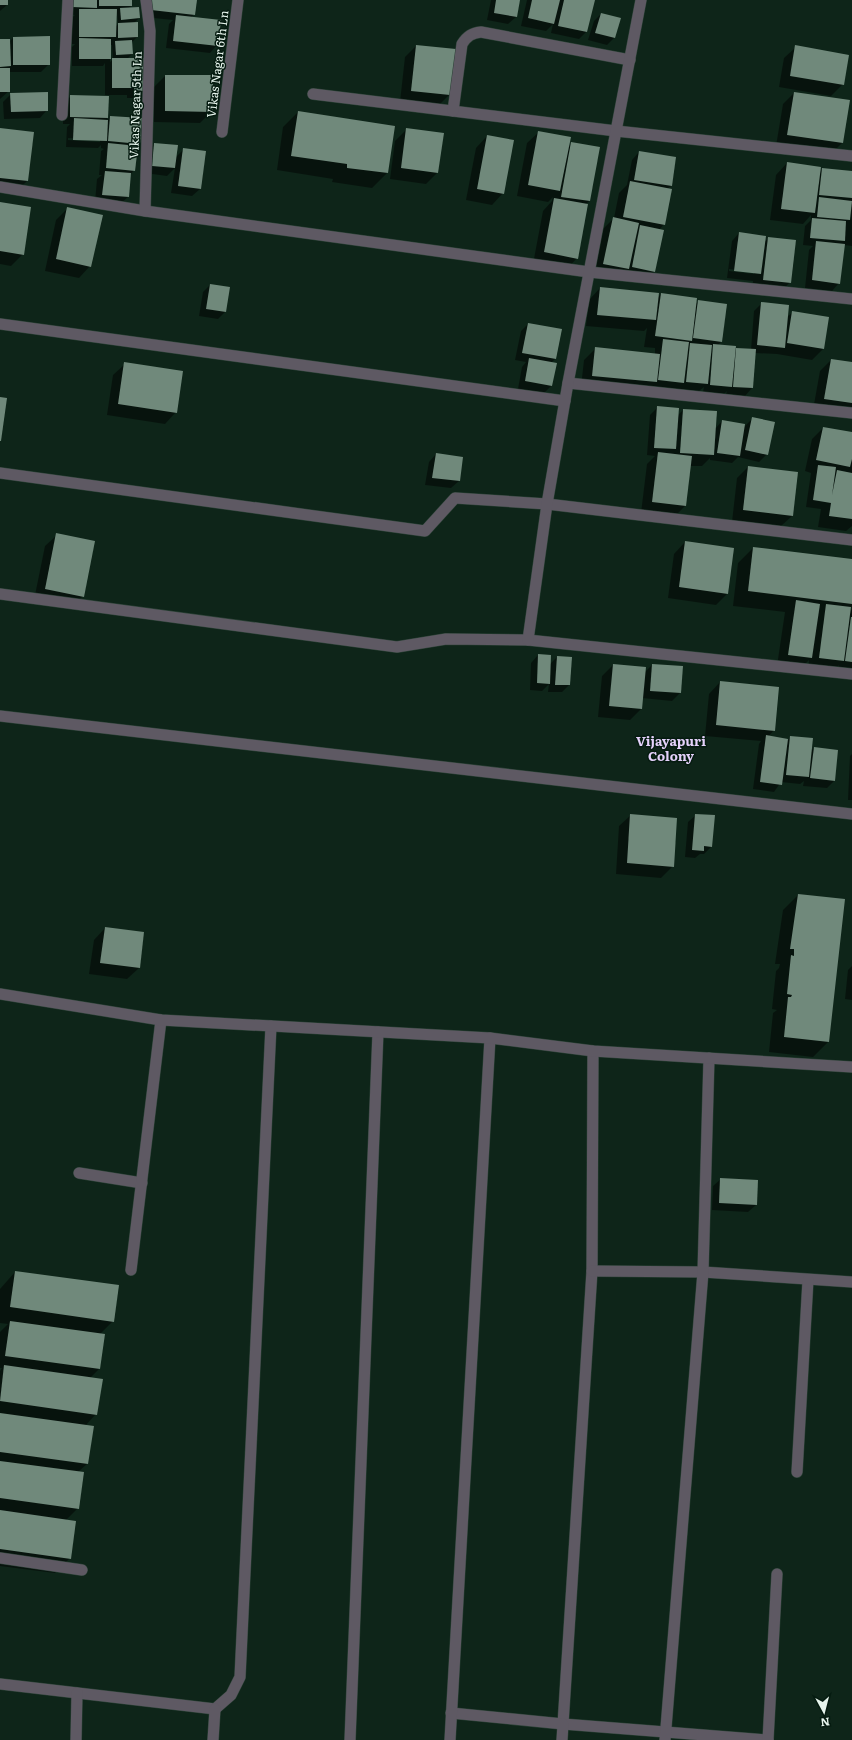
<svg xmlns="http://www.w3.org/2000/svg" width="852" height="1740" font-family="Literata,serif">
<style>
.shadow{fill:#0007;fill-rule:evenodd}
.building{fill:#70897b}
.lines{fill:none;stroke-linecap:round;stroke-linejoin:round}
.minor-casing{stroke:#2c4237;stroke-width:12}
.tertiary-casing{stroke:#2c4237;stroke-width:12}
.minor{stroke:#5e5963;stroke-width:11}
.tertiary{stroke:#5e5963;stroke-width:11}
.labels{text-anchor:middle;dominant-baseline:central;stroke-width:3;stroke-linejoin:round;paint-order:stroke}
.street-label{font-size:12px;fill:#e7f5ed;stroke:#051b10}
.neighbourhood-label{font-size:13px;font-weight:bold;fill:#e5d2fb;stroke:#051b10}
</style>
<rect width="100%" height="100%" fill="#0e2519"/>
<g class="shadow">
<path d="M0 0H7V5L0 11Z"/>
<path d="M66 0H131V6L129 8 139 18 134 23 137 37 131 43 132 54 127 59 143 90 136 98H127V95H105V63L103 66H72V47L75 44H72V17L75 15 65 14ZM117 13 118 24 115 27ZM110 45H112L113 59 110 62Z"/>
<path d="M145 0H196L194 14 191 18 217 45 210 53 166 48 169 24 173 20 144 17Z"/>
<path d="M491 0H519L516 17 508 24 487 20Z"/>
<path d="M527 0H594L586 32 579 39 551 33 553 24 546 31 521 26Z"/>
<path d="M601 14 620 19 614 38 607 45 588 40 594 21Z"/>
<path d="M49 37V64L41 72H9V91L0 99V40L9 42 13 38Z"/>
<path d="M416 46 454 50 449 95 438 106 400 102 405 57Z"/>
<path d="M796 47 843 84 831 96 779 87 784 58Z"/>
<path d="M165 76 212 111 200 123 154 122V87Z"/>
<path d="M794 93 849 101 842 143 831 154 776 146 783 104Z"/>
<path d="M11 94 47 110 40 118 4 119 3 102Z"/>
<path d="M71 96 108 97 107 120 110 117 139 143 135 147 134 170 130 175 128 197 120 204 95 202 97 179 102 175H99L101 151 104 149 101 148V145L98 148 66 147 67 127 70 124H63V104ZM68 138 100 140V142L68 140Z"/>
<path d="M298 112 394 127 387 173 372 188 332 182 333 179 277 170 283 127Z"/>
<path d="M0 129 27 181 16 192 0 191Z"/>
<path d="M407 129 437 173 426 184 390 179 395 141Z"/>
<path d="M539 132 568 147 571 143 599 148 589 201 585 205 577 258 566 270 533 264 543 211 552 201 553 197 548 202 517 196 527 143Z"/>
<path d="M487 136 503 193 492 205 466 200 476 148Z"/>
<path d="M154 144 176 157 184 149 200 189 192 196 171 193 175 168 167 176 145 173 147 151Z"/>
<path d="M639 152 671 186 667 189 664 224 659 230 655 271 647 279 593 275 602 230 614 218 619 193 627 185 632 160Z"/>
<path d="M787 163 819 172 822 169 852 172V246L844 245 839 283 832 291 805 288 809 250 813 246 803 245 805 226 811 220V215L803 224 770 220 776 175Z"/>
<path d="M0 204 23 254 11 266 0 264Z"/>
<path d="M68 208 90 266 79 278 45 271 56 220Z"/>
<path d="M739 233 764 242 769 238 790 282 779 294 752 291 753 281 727 278 732 241ZM729 269 754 272V274L729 271Z"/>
<path d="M210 285 225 312 218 319 199 316 203 292Z"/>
<path d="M600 288 657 298 661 294 695 304 699 301 721 342 717 346 734 351 737 349 751 350 754 311 762 303 786 318 793 312 823 349 812 360 777 354 755 353 752 388 745 396 726 394 727 391 724 394 703 392 704 387 699 391 677 389 676 390 581 387 584 360 595 349 655 354V348L644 347 647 328 644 331 586 326 589 300Z"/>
<path d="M528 324 561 330 555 359 551 363V386L544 393 518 389 522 367 526 362 515 360 521 331Z"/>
<path d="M831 360 852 363V407L845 414 813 410 820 371Z"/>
<path d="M125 364 176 412 165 424 107 415 113 375Z"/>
<path d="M658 407 677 416 683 410 715 429 722 421 744 427 753 418 767 454 759 462 738 457 732 463 710 460V458L702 466H690L685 506 674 517 641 513 647 464 655 456 647 455 650 415Z"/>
<path d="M823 428 852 433V526L846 531 818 527 821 509 806 507 811 473 805 471 812 439Z"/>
<path d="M436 454 459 481 451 488 425 485 429 462Z"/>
<path d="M748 467 792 516 780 527 732 522 737 478Z"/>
<path d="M57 535 83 596 72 607 34 600 45 546Z"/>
<path d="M685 542 727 594 716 605 668 598 674 554Z"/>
<path d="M753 548 852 560V606L850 611 852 609V670L838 668 839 665 832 672 808 669 809 660 800 669 777 666 785 612 733 606 738 563Z"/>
<path d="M538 655 550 664 557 657 569 685 562 692H548L549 684 542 691 530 690 531 663Z"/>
<path d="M613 665 644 673 652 665 682 667 680 693 672 701 642 698 641 709 630 720 598 717 602 676Z"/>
<path d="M720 682 774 730 768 737 788 740 791 737 810 752 814 748 834 781 827 788 803 786 804 781 800 784 781 782 774 792 753 789 759 744 761 741 705 736 709 694Z"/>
<path d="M852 754V800H848L850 756Z"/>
<path d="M631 815 673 866 661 878 616 874 619 826Z"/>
<path d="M696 815 711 847 704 854H700L695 858 685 857 688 822Z"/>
<path d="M798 895 828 1042 813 1057 769 1052 773 1013 777 1010 772 1009 776 971 779 968 780 964H775L783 910Z"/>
<path d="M105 928 143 933 139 968 127 979 89 974 94 940Z"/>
<path d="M852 966V1000L845 999 848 970Z"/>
<path d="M721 1179 756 1205 748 1212 712 1210 713 1186Z"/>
<path d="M15 1272 113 1321 100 1334 99 1369 90 1378 96 1414 85 1426 87 1464 78 1472V1508L66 1520 70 1558 55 1573 0 1566V1371L2 1368H0V1332L8 1324 0 1323V1289Z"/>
</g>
<g class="building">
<rect x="0" y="0" width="8" height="5"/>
<path d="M73 0H97V8L72 7Z"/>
<rect x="99" y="0" width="33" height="6"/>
<path d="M152 0H197L195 15 151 10Z"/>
<path d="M496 0H520L517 17 494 13Z"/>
<path d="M532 0H560L554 24 528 18Z"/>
<path d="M564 0H595L587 32 558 26Z"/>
<path d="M139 7 140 18 121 20 120 8Z"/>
<path d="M79 9H117L116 37H79Z"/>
<path d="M601 13 621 18 615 38 595 33Z"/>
<path d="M176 15 221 20 218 46 173 41Z"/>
<path d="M138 22V37L118 38V23Z"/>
<path d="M50 36V65H13V37Z"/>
<path d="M79 38 111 39V59H79Z"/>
<path d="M0 39H10L11 66 0 67Z"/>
<path d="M132 40 133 54 116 55 115 41Z"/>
<path d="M416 45 456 49 450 95 411 91Z"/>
<path d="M795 45 849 55 844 85 790 76Z"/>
<path d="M112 58H144V91L134 90V88H112Z"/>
<rect x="0" y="68" width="10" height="24"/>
<path d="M165 75H213V112L165 111Z"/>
<path d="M48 92V111L11 112 10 93Z"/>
<path d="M794 92 850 100 843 143 787 135Z"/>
<path d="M70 95 109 96 108 118 70 117Z"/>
<path d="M298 111 395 126 388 173 347 168V164L291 156Z"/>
<path d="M110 116 142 118 140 144 108 141Z"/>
<path d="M74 118 108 120 107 141 73 140Z"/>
<path d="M0 128 34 132 28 181 0 178Z"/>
<path d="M406 128 444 133 438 173 401 168Z"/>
<path d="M538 131 571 137 560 191 528 185Z"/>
<path d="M487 135 514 140 504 194 477 189Z"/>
<path d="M571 142 600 147 590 201 561 197Z"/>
<path d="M108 143 138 146 135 171 106 168Z"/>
<path d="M154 143 178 145 175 168 152 166Z"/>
<path d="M183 148 206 151 201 189 178 186Z"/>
<path d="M639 151 676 157 672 186 634 180Z"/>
<path d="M787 162 821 167 815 213 781 209Z"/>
<path d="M822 168 852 171V198L819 195Z"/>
<path d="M105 171 131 173 129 197 102 195Z"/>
<path d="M630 181 672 189 665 225 623 217Z"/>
<path d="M819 197 852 201 850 220 817 217Z"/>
<path d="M554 198 588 204 578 259 544 252Z"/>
<path d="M0 202 31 207 24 255 0 251Z"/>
<path d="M67 207 103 215 91 267 56 259Z"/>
<path d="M613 217 639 223 629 269 603 264Z"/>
<path d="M812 218 846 221 845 241 810 238Z"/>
<path d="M640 225 664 230 655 272 632 267Z"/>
<path d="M739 232 766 236 761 274 734 271Z"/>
<path d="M768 237 796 240 791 283 763 280Z"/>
<path d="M816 241 845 244 840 284 812 280Z"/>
<path d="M210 284 230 287 226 312 206 309Z"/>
<path d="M600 287 659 293 656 320 597 315Z"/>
<path d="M661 293 697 298 692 341 655 336Z"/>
<path d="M698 300 727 304 722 342 693 338Z"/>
<path d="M761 302 789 305 785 348 757 345Z"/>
<path d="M792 311 829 317 824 349 787 343Z"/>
<path d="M528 323 562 329 556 359 522 353Z"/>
<path d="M663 339 689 342 684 383 658 380Z"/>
<path d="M690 343 712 345 708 384 686 382Z"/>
<path d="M713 344 736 346 732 387 710 385Z"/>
<path d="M595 347 660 354 657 382 592 376Z"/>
<path d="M736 348 756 349 753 388 733 387Z"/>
<path d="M529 358 557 363 552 386 525 381Z"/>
<path d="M831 359 852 362V403L824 399Z"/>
<path d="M124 362 183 371 177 413 118 404Z"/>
<path d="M0 397 7 398 1 441H0Z"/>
<path d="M657 406 679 408 676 449 654 448Z"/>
<path d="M683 409 717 411 714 455 680 453Z"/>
<path d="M752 417 775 422 768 455 745 450Z"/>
<path d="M722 420 745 424 740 456 717 453Z"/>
<path d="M823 427 852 432V459L850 467 816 460Z"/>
<path d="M658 452 692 456 686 506 652 502Z"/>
<path d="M436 453 463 457 460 481 432 478Z"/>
<path d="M818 465 836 467 832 495 837 470 852 473V519L829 516 831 503 813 500Z"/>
<path d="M748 466 798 472 793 516 743 510Z"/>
<path d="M56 533 95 541 84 597 45 589Z"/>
<path d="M685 541 734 548 728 594 679 587Z"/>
<path d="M753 547 852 559V604L748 591Z"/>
<path d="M796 600 820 604 812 658 788 655Z"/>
<path d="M826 604 851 607 844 661 819 658Z"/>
<path d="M851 617H852V662L845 661Z"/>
<path d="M538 654 551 655 550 684 537 683Z"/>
<path d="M557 656 572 657 570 685H555Z"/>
<path d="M613 664 646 667 642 709 609 706Z"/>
<path d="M652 664 683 666 681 693 650 691Z"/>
<path d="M720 681 779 687 775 731 716 725Z"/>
<path d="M766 735 788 739 782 785 760 782Z"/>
<path d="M790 736 813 738 809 777 786 775Z"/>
<path d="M814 747 838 750 835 781 810 778Z"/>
<path d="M630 814 677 818 674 867 627 863Z"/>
<path d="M695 814 715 815 712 847 704 846V851L692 850Z"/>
<path d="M798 894 845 899 829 1042 784 1037 788 997H791L792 995 787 994 791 955 794 956V949H790Z"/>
<path d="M105 927 144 932 140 968 100 963Z"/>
<path d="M720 1178 758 1180 757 1205 719 1203Z"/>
<path d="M15 1271 119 1285 114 1322 10 1307Z"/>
<path d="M10 1321 105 1334 100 1369 5 1356Z"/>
<path d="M4 1365 103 1379 97 1415 0 1401Z"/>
<path d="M0 1413 94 1426 88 1464 0 1452Z"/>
<path d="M0 1461 84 1472 79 1509 0 1498Z"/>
<path d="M0 1510 76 1521 71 1559 0 1549Z"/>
</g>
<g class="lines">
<defs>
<g id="minor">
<path d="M313 94 616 131 852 156"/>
<path d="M453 111 462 44C467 36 472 33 481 32L630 60"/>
<path d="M62 115 68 0"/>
<path d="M222 132 238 0"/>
<path d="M0 187 145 211 589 272 852 299"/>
<path d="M145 211 150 31 146 0"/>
<path d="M0 324 565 401"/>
<path d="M568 383 852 413"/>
<path d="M0 473 425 531 455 498 547 504 852 540"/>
<path d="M0 594 397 647 446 639 528 640 852 674"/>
<path d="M528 640 547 504 568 383 641 0"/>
<path d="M0 716 852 814"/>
<path d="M593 1051 592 1271 563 1724 768 1740"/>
<path d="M79 1173 142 1183"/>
<path d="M131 1270 161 1020"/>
<path d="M592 1271 703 1272 852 1282"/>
<path d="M797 1472 808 1280"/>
<path d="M0 1558 82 1570"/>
<path d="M0 1684 215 1709 231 1695 240 1677 271 1026"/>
<path d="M451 1713 563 1724 562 1740"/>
<path d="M76 1740 77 1693"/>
<path d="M213 1740 215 1709"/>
<path d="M350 1740 378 1032"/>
<path d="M450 1740 490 1038"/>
<path d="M665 1740 703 1272 709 1058"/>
<path d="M768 1740 777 1574"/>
</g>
<path id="tertiary" d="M0 994 161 1020 490 1038 593 1051 852 1067"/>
</defs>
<use href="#minor" class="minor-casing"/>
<use href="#tertiary" class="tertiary-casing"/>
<use href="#minor" class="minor"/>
<use href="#tertiary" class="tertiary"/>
</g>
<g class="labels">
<g class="street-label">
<text transform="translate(217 64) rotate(-83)">Vikas Nagar 6th Ln</text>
<text transform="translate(135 105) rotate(-88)">Vikas Nagar 5th Ln</text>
</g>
<g class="neighbourhood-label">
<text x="671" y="740">Vijayapuri<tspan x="671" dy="15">Colony</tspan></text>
</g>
</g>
<g transform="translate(824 1712) rotate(173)" stroke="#051b10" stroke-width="3" paint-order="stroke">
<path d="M0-3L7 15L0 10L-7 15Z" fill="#e7f5ed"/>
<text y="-6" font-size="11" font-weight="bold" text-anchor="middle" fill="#e7f5ed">N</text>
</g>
</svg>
